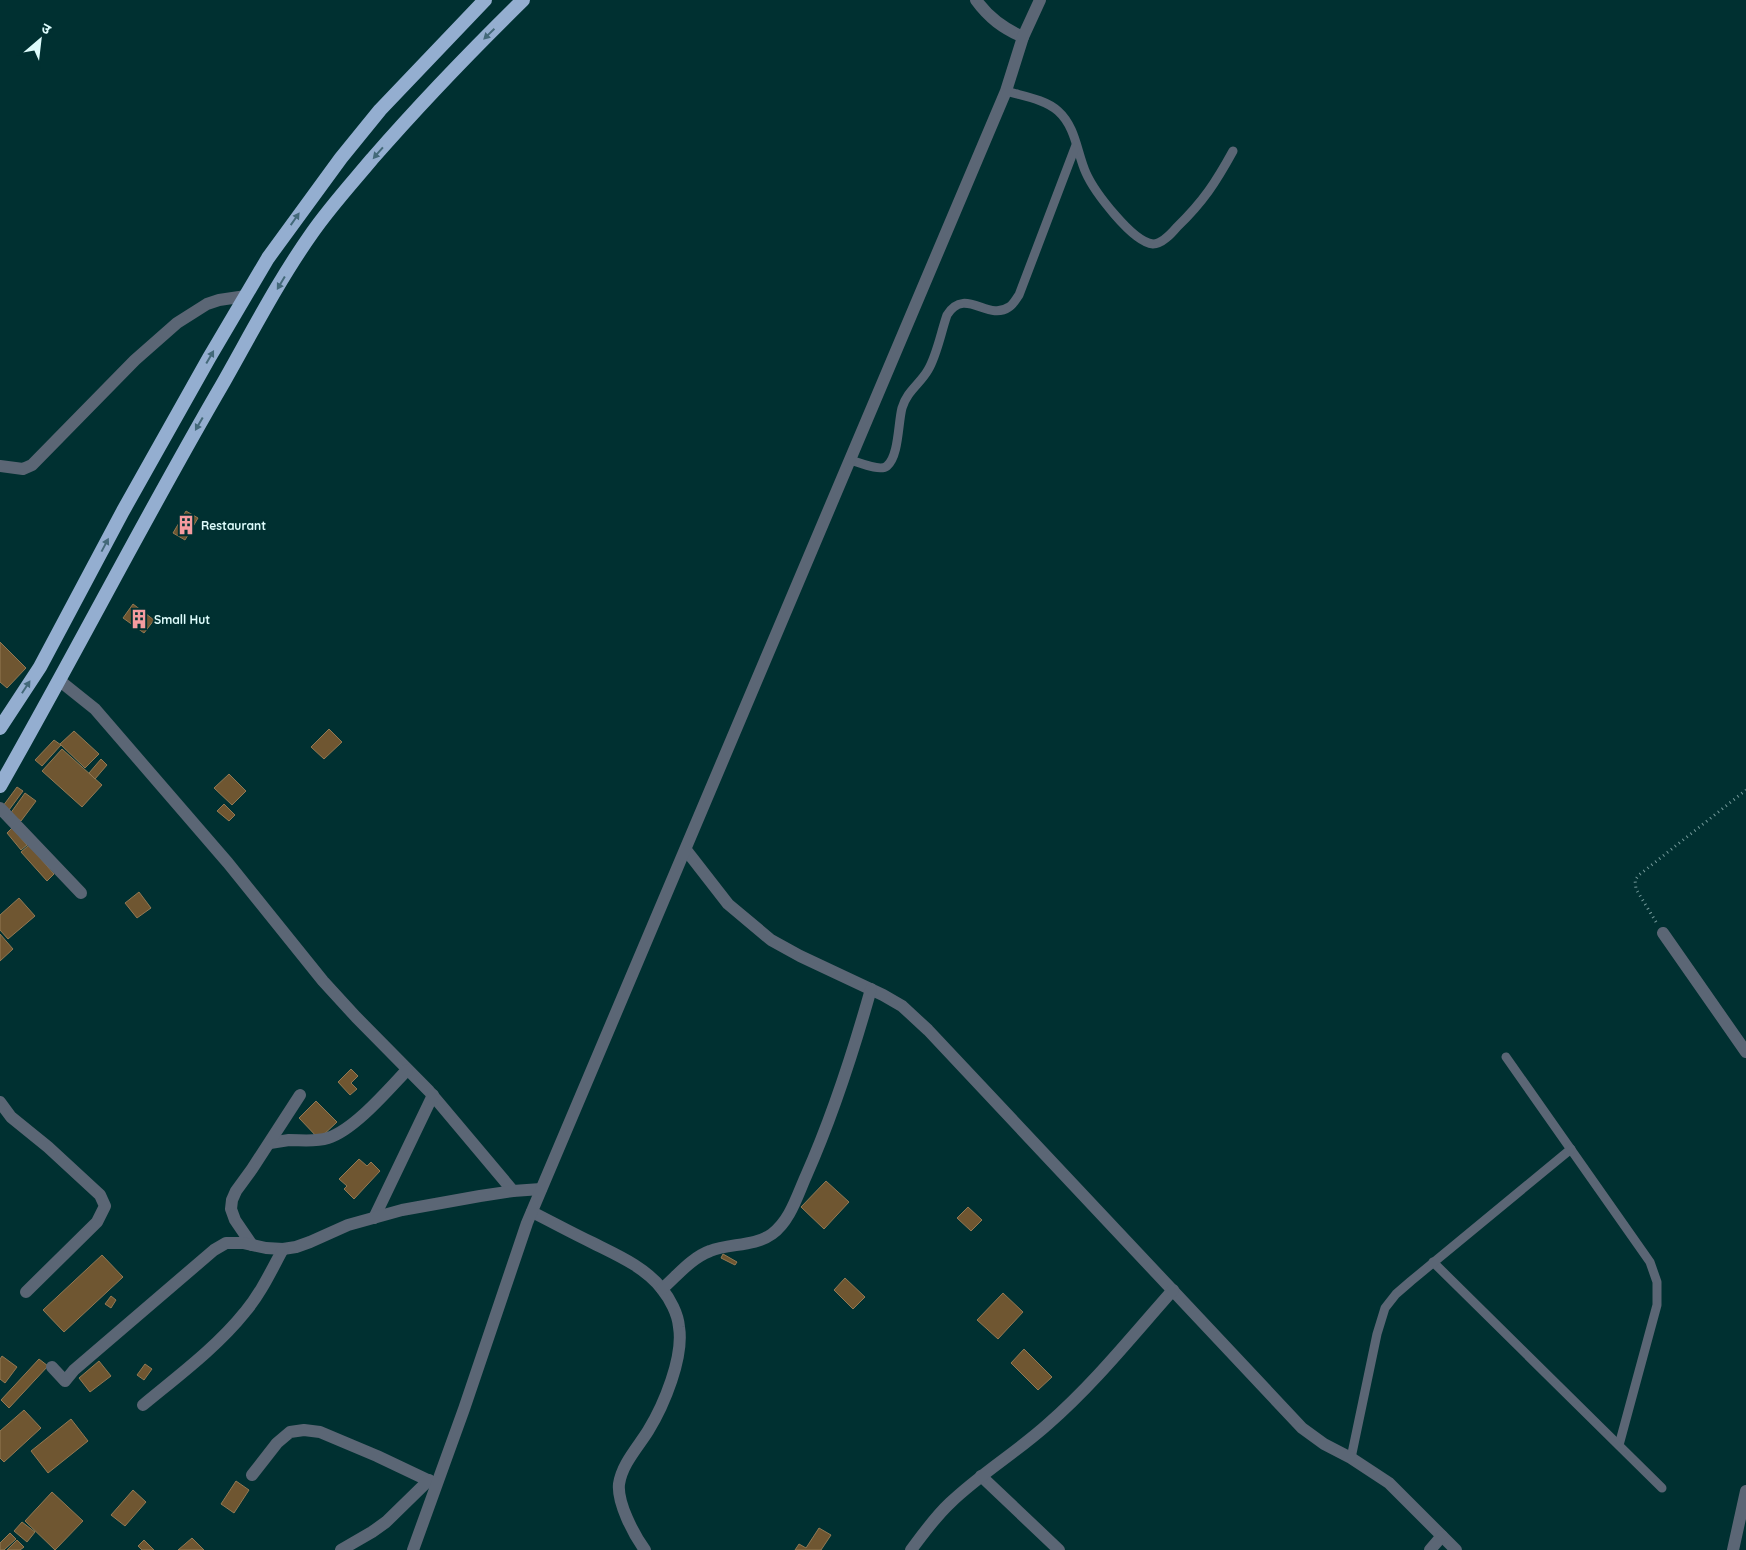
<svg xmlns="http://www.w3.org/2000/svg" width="1746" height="1550" font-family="Quicksand,'Noto Sans Devanagari',sans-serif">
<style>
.building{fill:#6f5631;stroke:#937953}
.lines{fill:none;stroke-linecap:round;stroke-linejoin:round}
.path{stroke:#759b9c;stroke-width:3;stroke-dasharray:1 4;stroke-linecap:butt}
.service{stroke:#5b6675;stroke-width:9}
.minor{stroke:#5b6675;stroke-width:12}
.trunk{stroke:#94aed0;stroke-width:14}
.oneway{fill:#436979}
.labels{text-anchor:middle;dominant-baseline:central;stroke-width:4;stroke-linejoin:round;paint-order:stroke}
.poi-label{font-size:12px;font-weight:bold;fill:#defcfc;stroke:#003031;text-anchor:start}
</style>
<rect width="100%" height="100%" fill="#003031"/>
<g class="building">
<path d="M186 511 198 518 185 540 173 533Z"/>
<path d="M133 604 154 620 144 633 123 618Z"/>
<path d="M0 642 26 668 7 688 0 682Z"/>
<path d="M329 729 342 742 324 759 311 747Z"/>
<path d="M74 731 99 754 85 768 60 744Z"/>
<path d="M54 740 61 745 42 766 35 760Z"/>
<path d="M62 749 102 785 82 807 42 771Z"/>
<path d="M101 759 107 765 95 779 89 773Z"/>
<path d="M229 774 246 791 232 805 214 788Z"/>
<path d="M17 787 23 791 9 810 3 806Z"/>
<path d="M25 793 36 801 21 821 10 814Z"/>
<path d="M224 804 235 815 229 821 217 811Z"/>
<path d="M12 828 27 845 21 850 7 833Z"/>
<path d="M29 845 54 874 47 881 21 852Z"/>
<path d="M139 892 151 908 137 918 125 903Z"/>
<path d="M19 898 35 916 8 939 0 930V915Z"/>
<path d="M0 934 13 949 0 961Z"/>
<path d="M351 1069 358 1076 351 1083 357 1089 350 1095 338 1082Z"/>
<path d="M316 1101 337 1122 319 1139 299 1118Z"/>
<path d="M359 1159 367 1166 371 1162 380 1171 354 1199 344 1189 347 1186 339 1179Z"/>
<path d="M826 1181 849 1202 824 1229 801 1207Z"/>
<path d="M968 1207 982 1220 971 1231 957 1218Z"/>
<path d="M723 1254 737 1262 735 1265 721 1258Z"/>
<path d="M102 1255 123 1277 64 1332 43 1310Z"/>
<path d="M845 1278 865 1297 853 1309 834 1290Z"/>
<path d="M1003 1293 1023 1312 998 1339 977 1320Z"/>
<path d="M111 1296 116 1300 111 1308 105 1304Z"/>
<path d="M1024 1349 1052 1377 1038 1390 1011 1363Z"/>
<path d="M2 1356 17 1367 5 1383 0 1379V1359Z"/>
<path d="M39 1359 48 1366 9 1408 1 1400Z"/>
<path d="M99 1361 111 1376 90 1392 79 1378Z"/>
<path d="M145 1364 152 1369 144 1380 137 1375Z"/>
<path d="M24 1410 41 1428 4 1462 0 1458V1431Z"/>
<path d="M71 1419 88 1441 48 1473 31 1451Z"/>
<path d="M236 1481 249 1490 234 1513 221 1504Z"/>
<path d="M133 1490 146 1502 125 1526 111 1515Z"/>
<path d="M52 1492 83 1521 55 1550 25 1521Z"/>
<path d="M22 1522 35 1532 27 1542 14 1531Z"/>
<path d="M819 1528 831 1535 821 1550H795L799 1544 806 1548Z"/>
<path d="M10 1533 16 1539 4 1550H0V1543Z"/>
<path d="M192 1538 204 1550H178Z"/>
<path d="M17 1540 24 1547 20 1550H7Z"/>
<path d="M144 1540 154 1550H142L138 1546Z"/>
</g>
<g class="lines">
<path class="path" d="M1656 922 1636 889 1635 880 1639 875 1746 790"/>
<g class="service">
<path d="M1006 91C1022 96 1045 99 1058 111 1076 127 1077 153 1086 173 1094 191 1132 242 1153 244 1162 244 1171 234 1177 227 1203 202 1216 182 1233 151"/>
<path d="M850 460C858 462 880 472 887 466 899 456 898 423 902 408 907 391 920 384 928 370 937 355 941 332 947 315 965 286 988 322 1009 307 1013 305 1016 299 1019 295L1076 145"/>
<path d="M1506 1057 1650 1262 1657 1282V1305L1619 1445"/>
<path d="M1433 1262 1662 1488"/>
<path d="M1351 1458 1377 1334 1385 1308 1396 1294 1411 1281 1571 1149"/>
</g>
<g class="minor">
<path d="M976 0C989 18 1003 28 1023 37"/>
<path d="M0 466 23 469 32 465 135 360 177 323 207 304 219 300 246 296"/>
<path d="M60 681 95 709 228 863 323 981 356 1017 429 1091 513 1191"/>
<path d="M0 808 81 893"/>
<path d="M686 850 728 904 771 940 800 956 883 995 902 1006 928 1030 1302 1428 1324 1444 1351 1458 1389 1483 1456 1550"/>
<path d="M1663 933 1746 1052"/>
<path d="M0 1102 11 1117 48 1147 100 1195 105 1206 97 1222 26 1292"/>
<path d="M270 1143C276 1142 283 1141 289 1140 302 1140 315 1142 328 1138 354 1130 388 1090 407 1070"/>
<path d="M532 1212C552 1222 572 1233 593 1243 617 1255 645 1267 662 1289 670 1299 678 1314 679 1327 684 1357 664 1405 648 1431 638 1447 622 1464 619 1484 617 1503 634 1535 645 1550"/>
<path d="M374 1218 433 1095"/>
<path d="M252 1245 235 1220 231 1209 232 1200 236 1191 252 1169 300 1095"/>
<path d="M662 1289C677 1276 691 1258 710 1251 729 1243 754 1247 772 1234 790 1221 797 1196 806 1176 833 1115 853 1053 871 989"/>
<path d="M52 1367 65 1381 74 1370 214 1250 226 1243H243L266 1248 283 1249 296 1247 310 1242 348 1225 402 1210 480 1196 513 1191 541 1189"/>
<path d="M143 1405C178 1376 217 1347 245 1312 261 1293 271 1271 283 1249"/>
<path d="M252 1475 277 1443 290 1432 304 1430 320 1432 377 1456 436 1484"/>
<path d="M981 1476 1059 1550"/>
<path d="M341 1550 372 1532 386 1522 429 1480"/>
<path d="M413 1550 464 1409 527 1223 1006 91 1023 37 1040 0"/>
<path d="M911 1550C923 1534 935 1517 950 1503 980 1474 1017 1452 1048 1424 1094 1384 1133 1335 1173 1290"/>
<path d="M1430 1550 1442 1536"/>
<path d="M1733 1550 1746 1491"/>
</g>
<g class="trunk">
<path d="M0 728 40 667 123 511 209 358 268 258 341 158 380 110 485 0"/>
<path d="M0 786C76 653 145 517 222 385 251 334 278 281 312 233 330 207 352 183 372 159 420 104 471 51 523 0"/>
</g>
</g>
<defs><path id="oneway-solid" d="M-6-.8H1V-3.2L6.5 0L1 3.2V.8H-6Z" transform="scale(1.25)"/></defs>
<g class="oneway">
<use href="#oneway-solid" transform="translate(489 34) rotate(136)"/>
<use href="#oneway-solid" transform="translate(378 153) rotate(131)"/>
<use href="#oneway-solid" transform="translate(295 219) rotate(-55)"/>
<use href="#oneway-solid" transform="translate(281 283) rotate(121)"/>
<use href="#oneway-solid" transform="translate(210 357) rotate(-60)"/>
<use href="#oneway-solid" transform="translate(199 424) rotate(120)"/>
<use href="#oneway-solid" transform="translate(105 545) rotate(-62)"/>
<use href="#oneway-solid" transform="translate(26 687) rotate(-57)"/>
</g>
<defs>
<symbol id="building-bare" viewBox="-9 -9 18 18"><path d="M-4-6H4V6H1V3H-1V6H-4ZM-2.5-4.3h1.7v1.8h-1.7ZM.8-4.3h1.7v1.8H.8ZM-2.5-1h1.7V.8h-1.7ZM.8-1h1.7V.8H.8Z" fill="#f49b9f" stroke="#003031" stroke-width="2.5" paint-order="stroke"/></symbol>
</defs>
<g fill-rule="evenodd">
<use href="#building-bare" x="172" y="511" width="28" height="28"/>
<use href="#building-bare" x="125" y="605" width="28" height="28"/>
</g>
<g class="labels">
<g class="poi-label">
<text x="201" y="525">Restaurant</text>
<text x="154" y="619">Small Hut</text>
</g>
</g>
<g transform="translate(40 40) rotate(28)" stroke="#003031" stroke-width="4" paint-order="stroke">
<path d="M0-4L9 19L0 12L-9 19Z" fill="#defcfc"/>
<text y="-8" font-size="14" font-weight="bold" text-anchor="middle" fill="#defcfc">उ</text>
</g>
</svg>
